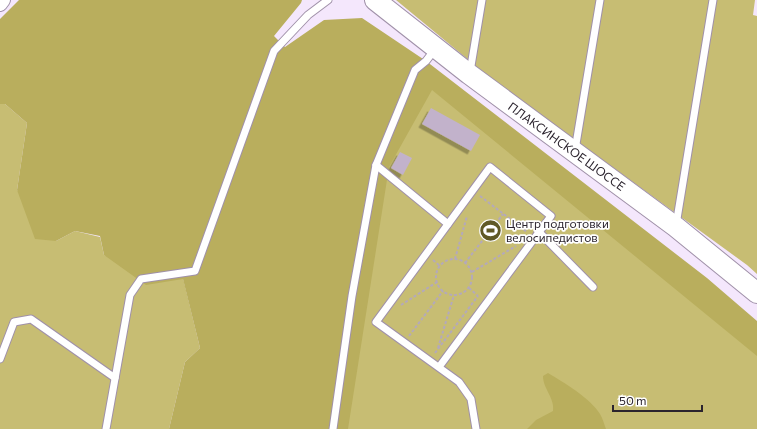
<svg xmlns="http://www.w3.org/2000/svg" width="757" height="429" font-family="Commissioner,sans-serif">
<style>
.green{fill:#c7bd73}
.forest{fill:#b9ae5d}
.building{fill:#c2b2cb;filter:url(#shadow)}
.lines{fill:none;stroke-linecap:round;stroke-linejoin:round}
.lane-casing{stroke:#a091a9;stroke-width:9}
.street-casing{stroke:#a091a9;stroke-width:16}
.secondary-casing{stroke:#a091a9;stroke-width:22}
.path{stroke:#b4a9bb;stroke-width:2;stroke-dasharray:3 2;stroke-linecap:butt}
.lane{stroke:#fff;stroke-width:7}
.street{stroke:#fff;stroke-width:14}
.secondary{stroke:#fff;stroke-width:20}
.labels{text-anchor:middle;dominant-baseline:central;stroke-width:3.5;stroke-linejoin:round;paint-order:stroke}
.street-label{font-size:12px;fill:#2b242e;stroke:#fff}
.poi-label{font-size:12px;fill:#2b242e;stroke:#fff;text-anchor:start}
</style>
<defs>
<filter id="shadow"><feDropShadow dx="-3.5" dy="3.5" stdDeviation="0" flood-color="#0004"/></filter>
</defs>
<rect width="100%" height="100%" fill="#f4e7fc"/>
<g class="green">
<path d="M396 0H755L753 15 757 16V274L747 265 494 81Z"/>
<path d="M415 70 757 341V429H333L352 296Z"/>
<path d="M0 104H5L27 123 17 190 56 241 75 231 100 237 104 255 183 278 200 348 185 362 169 429H0Z"/>
</g>
<g class="forest">
<path d="M19 0H302L301 3 274 36 285 47 324 20 362 18 426 61 707 278 757 321V356L432 90 389 167 348 429H169L185 362 200 348 183 279 146 285 104 255 100 236 75 231 56 241 35 239 17 190 27 123 5 104H0V19Z"/>
<path d="M548 373C565 383 590 398 600 414 603 419 604 424 606 429H527L536 420 553 411C555 398 543 389 543 376Z"/>
</g>
<g class="building">
<path d="M431 108 480 135 471 151 422 124Z"/>
<path d="M400 152 412 158 403 175 391 168Z"/>
</g>
<g class="lines">
<defs>
<g id="lane">
<path d="M470 72 482 0"/>
<path d="M575 150 600 0"/>
<path d="M376 165 448 224"/>
<path d="M676 225 713 0"/>
<path d="M538 231 593 287"/>
<path d="M0 359 14 322 31 319 115 378"/>
<path d="M439 367 551 216 490 167 376 322 459 382 471 399 476 429"/>
<path d="M106 429 130 295 141 279 195 271 274 51 308 15 328 0"/>
<path d="M333 429 352 296 376 165 415 70 426 61 436 48"/>
</g>
<path id="street" d="M0 4 3 0"/>
<path id="secondary" d="M375 0 469 74 676 227 757 293"/>
</defs>
<use href="#lane" class="lane-casing"/>
<use href="#street" class="street-casing"/>
<use href="#secondary" class="secondary-casing"/>
<g class="path">
<path d="M480 196 527 232"/>
<path d="M455 259 467 216"/>
<circle cx="454" cy="277" r="18"/>
<path d="M433 260 440 266"/>
<path d="M465 263 503 214"/>
<path d="M472 272 516 246"/>
<path d="M469 288 478 296"/>
<path d="M401 305 437 282"/>
<path d="M409 336 443 291"/>
<path d="M438 348 454 295"/>
<path d="M435 353 478 296"/>
</g>
<use href="#lane" class="lane"/>
<use href="#street" class="street"/>
<use href="#secondary" class="secondary"/>
</g>
<defs>
<symbol id="stadium-disc" viewBox="-11 -11 22 22"><circle r="9.5" fill="#605925" stroke="#fff"/><path d="M0-5a6.5 5 0 1 0 0 10a6.5 5 0 1 0 0-10ZM-3.5-1.8h7v3.6h-7Z" fill="#fff"/></symbol>
</defs>
<g fill-rule="evenodd">
<use href="#stadium-disc" x="478" y="218" width="25" height="25"/>
</g>
<g class="labels">
<g class="street-label">
<text transform="translate(567 146) rotate(36)">ПЛАКСИНСКОЕ ШОССЕ</text>
</g>
<g class="poi-label">
<text x="506" y="223">Центр подготовки<tspan x="506" dy="14">велосипедистов</tspan></text>
</g>
</g>
<path d="M613 405v6h89v-6" fill="none" stroke="#2b242e" stroke-width="2"/>
<text x="619" y="405" font-size="12" fill="#2b242e" stroke="#ffffff" stroke-width="3" paint-order="stroke">50 m</text>
</svg>
